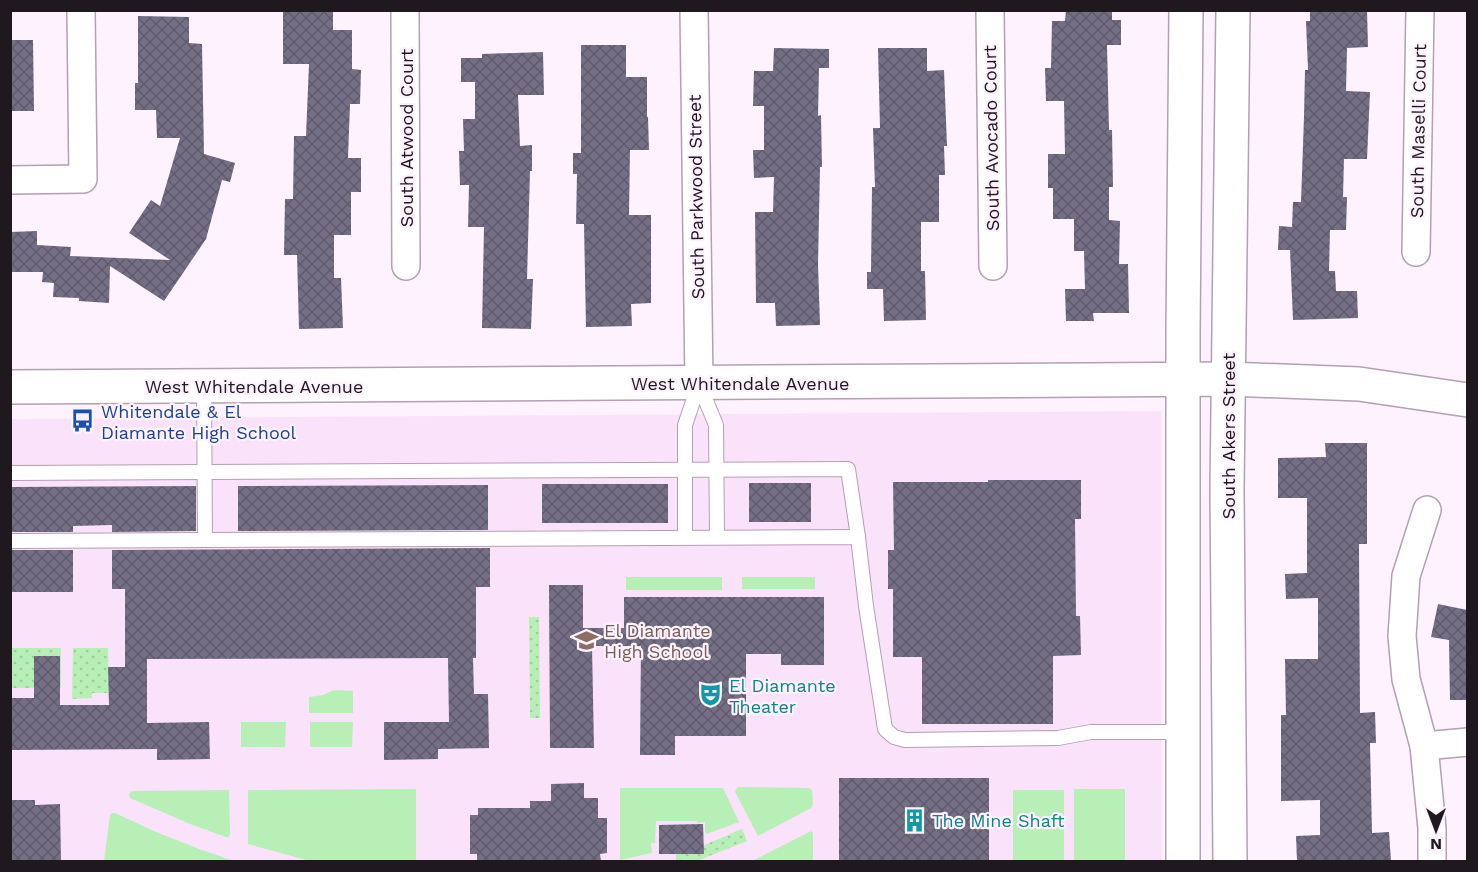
<svg xmlns="http://www.w3.org/2000/svg" width="1478" height="872" font-family="'Work Sans',sans-serif">
<style>
.built{fill:#fbe2fb}
.grass{fill:#b8efb7}
.garden{fill:url(#garden-dots)}
.building{fill:url(#building-cross-hatch)}
.lines{fill:none;stroke-linecap:round;stroke-linejoin:round}
.service-casing{stroke:#b3a0b3;stroke-width:16}
.minor-casing{stroke:#b3a0b3;stroke-width:30}
.tertiary-casing{stroke:#b3a0b3;stroke-width:36}
.secondary-casing{stroke:#b3a0b3;stroke-width:36}
.service{stroke:#fff;stroke-width:14}
.minor{stroke:#fff;stroke-width:27}
.tertiary{stroke:#fff;stroke-width:33}
.secondary{stroke:#fff;stroke-width:33}
.labels{text-anchor:middle;dominant-baseline:central;stroke-width:4.5;stroke-linejoin:round;paint-order:stroke}
.street-label{font-size:18px;fill:#1f181f;stroke:#fef2fe}
.transit-label{font-size:18px;fill:#164399;stroke:#fef2fe;text-anchor:start}
.education-label{font-size:18px;fill:#785e54;stroke:#fef2fe;text-anchor:start}
.culture-label{font-size:18px;fill:#0d838f;stroke:#fef2fe;text-anchor:start}
</style>
<defs>
<pattern id="garden-dots" width="8" height="8" patternUnits="userSpaceOnUse" patternTransform="scale(1.5)"><rect width="8" height="8" fill="#b8efb7"/><path d="M2 2h.1M6 6h.1" fill="none" stroke="#9ecc9d" stroke-width="1.8" stroke-linecap="round"/></pattern>
<pattern id="building-cross-hatch" width="8" height="8" patternUnits="userSpaceOnUse" patternTransform="scale(1.5)"><rect width="8" height="8" fill="#746f85"/><path d="M0 0l8 8M0 8l8-8" fill="none" stroke="#5f5a6c"/></pattern>
</defs>
<rect width="100%" height="100%" fill="#fef2fe"/>
<path class="built" d="M1161 411 1162 861H11L10 419Z"/>
<g class="grass">
<rect x="626" y="577" width="96" height="13"/>
<rect x="742" y="577" width="73" height="12"/>
<path d="M334 690 353 691V713H309V697L323 695Z"/>
<path d="M241 722H286L285 747H241Z"/>
<path d="M310 722H353L352 747H310Z"/>
<path d="M738 787 809 788 812 790 813 804 811 808 758 836 735 792 736 789Z"/>
<path d="M620 788H723L739 822 707 834 705 832V822L697 823V821H656L655 843H651L652 853 620 860Z"/>
<path d="M416 789V861H310L248 844V790Z"/>
<rect x="1074" y="789" width="51" height="72"/>
<path d="M229 790 230 834 229 837H226L190 824 130 798 129 794 132 791Z"/>
<rect x="1013" y="790" width="51" height="71"/>
<path d="M112 813H115L156 832 202 850 234 861H104L110 815Z"/>
<path d="M811 831 813 833V861H752Z"/>
</g>
<g class="garden">
<path d="M529 617H539L540 718H530Z"/>
<rect x="11" y="648" width="50" height="40"/>
<path d="M73 648H108L109 693H92V698L72 699Z"/>
<path d="M742 829 747 841 697 861 676 862V854L702 846Z"/>
</g>
<g class="building">
<path d="M283 10H333V30H352V69L361 70 360 104H350L348 158H361V192H351V235H334V278H341L343 328 299 329 297 255H284L285 199H293L294 136H306L309 64H283Z"/>
<path d="M1066 10H1112V20H1121V45H1107L1109 130H1112L1113 187H1109V220L1120 221 1119 264H1128L1129 313H1093L1094 321H1066L1065 289H1085L1084 251H1074V219H1053V188H1048V154H1065L1064 101H1046L1045 68H1051L1052 21H1065Z"/>
<path d="M1310 10H1367L1368 47 1347 48 1346 91 1370 92 1367 159H1344L1343 197H1347L1346 230H1330L1329 271H1335L1336 291H1357L1358 318 1293 320 1290 250H1278L1279 226 1292 227 1293 202H1301L1304 117 1305 70H1308L1306 21H1310Z"/>
<path d="M138 16 189 17V43L202 44 204 154 235 163 230 182 222 180 206 239 164 301 110 266 109 303 79 301V298L53 297 54 283 42 282 43 272H10V232L37 231V245L71 247 70 256 170 260 129 233 151 200 160 206 180 138H157L156 110H135V83H138Z"/>
<path d="M10 40H33L34 111H10Z"/>
<path d="M581 45H626V77H647V117H648L649 150H630L629 215H651V303L631 304 632 326 586 327 584 224H576L577 174H573V153H581Z"/>
<path d="M774 48 829 49V68H819L818 116 821 115 822 167H820L818 264 820 325 776 326 775 303H756L755 212H773L774 177 754 178 753 150H764V106H753L754 71H773Z"/>
<path d="M878 48H927V71L944 70 947 146H944L945 175H939V222H921V271H925L926 320 884 321 883 289H867V272H871L872 187H875L873 128H880Z"/>
<path d="M543 52 544 95H518L520 146 532 145V171H530L527 279H533L531 329 482 328 484 227H468L469 185H460L459 151H464L463 119H475V82H461V58H482V54Z"/>
<path d="M1325 443H1367V544H1359L1360 713 1375 712 1376 743H1370L1372 833 1389 832 1391 861H1297L1296 836 1320 835V800L1281 801V715H1286L1285 659H1318V598L1286 599 1285 574 1307 573V498H1278V458L1326 457Z"/>
<path d="M988 480H1081V519H1075L1076 616H1080L1081 655 1053 656V724H922V657H893V589H888V550H894L893 482H988Z"/>
<rect x="749" y="483" width="62" height="39"/>
<rect x="542" y="484" width="126" height="39"/>
<path d="M488 485V530L238 531V486Z"/>
<path d="M196 486V531L112 532V525L73 526V532H10V487Z"/>
<path d="M490 548V587H476V658H473L474 694H488L489 748 438 749V759L384 760V722H449L448 658 147 659V723L209 722 210 759 157 760V749L11 750V698H34V656H60V705H109L108 667H125V589H112V550Z"/>
<rect x="10" y="550" width="63" height="42"/>
<path d="M549 585H583V628H624V597H824V665H781V654H746V736H675V755H640L641 646H592L594 748H550Z"/>
<path d="M1438 604 1467 610V700H1450L1449 640 1431 637Z"/>
<rect x="839" y="778" width="150" height="83"/>
<path d="M584 783V798H598V818H607V853L600 854 601 861H477V854H470V815H478V808H530V801H551V784Z"/>
<path d="M10 800H35V805L60 804 61 861H10Z"/>
<path d="M703 824 704 854H659V825Z"/>
</g>
<g class="lines">
<defs>
<g id="service">
<path d="M699 384 716 425 717 537"/>
<path d="M204 386 205 540"/>
<path d="M10 473 848 469 858 537"/>
<path d="M685 537V425L699 384"/>
<path d="M10 541 858 537 866 606 885 729 894 737 905 740 1058 738 1091 732H1183"/>
</g>
<g id="minor">
<path d="M405 10 406 266"/>
<path d="M694 10 699 384"/>
<path d="M990 10 993 266"/>
<path d="M10 180 83 179 81 10"/>
<path d="M1416 252 1420 10"/>
<path d="M1427 510 1406 576 1402 636 1406 679 1424 746 1432 828V862"/>
<path d="M1424 746 1468 742"/>
</g>
<path id="tertiary" d="M10 387 1229 379 1359 384 1468 400"/>
<g id="secondary">
<path d="M1183 862V331L1186 10"/>
<path d="M1230 862 1227 489 1233 10"/>
</g>
</defs>
<use href="#service" class="service-casing"/>
<use href="#minor" class="minor-casing"/>
<use href="#tertiary" class="tertiary-casing"/>
<use href="#secondary" class="secondary-casing"/>
<use href="#service" class="service"/>
<use href="#minor" class="minor"/>
<use href="#tertiary" class="tertiary"/>
<use href="#secondary" class="secondary"/>
</g>
<defs>
<symbol id="bus-bare" viewBox="-9 -9 18 18"><path d="M-5-6H5V4H4V6H2V4H-2V6H-4V4H-5ZM-3.5-4V0h7V-4ZM-3.5 1.2v1.5H-2V1.2ZM2 1.2v1.5H3.5V1.2Z" fill="#1a4fb4" stroke="#fef2fe" stroke-width="2.5" paint-order="stroke"/></symbol>
<symbol id="school-bare" viewBox="-9 -9 18 18"><path d="M0-5L7-2L0 1L-7-2ZM-4 1L0 2.5L4 1V4Q0 6-4 4Z" fill="#8d6e63" stroke="#fef2fe" stroke-width="2.5" paint-order="stroke"/></symbol>
<symbol id="theatre-bare" viewBox="-9 -9 18 18"><path d="M-5-5.5Q0-4 5-5.5V0Q5 5 0 6Q-5 5-5 0ZM-3.3-2.5H-1v1.5H-3.3ZM1-2.5H3.3v1.5H1ZM-2.8 1Q0 5.5 2.8 1Z" fill="#0f9aa8" stroke="#fef2fe" stroke-width="2.5" paint-order="stroke"/></symbol>
<symbol id="building-bare" viewBox="-9 -9 18 18"><path d="M-4-6H4V6H1V3H-1V6H-4ZM-2.5-4.3h1.7v1.8h-1.7ZM.8-4.3h1.7v1.8H.8ZM-2.5-1h1.7V.8h-1.7ZM.8-1h1.7V.8H.8Z" fill="#0f9aa8" stroke="#fef2fe" stroke-width="2.5" paint-order="stroke"/></symbol>
</defs>
<g fill-rule="evenodd">
<use href="#bus-bare" x="66" y="404" width="33" height="33"/>
<use href="#school-bare" x="570" y="624" width="33" height="33"/>
<use href="#theatre-bare" x="694" y="678" width="33" height="33"/>
<use href="#building-bare" x="898" y="804" width="33" height="33"/>
</g>
<g class="labels">
<g class="street-label">
<text transform="translate(1418 131) rotate(-89)">South Maselli Court</text>
<text transform="translate(406 138) rotate(-90)">South Atwood Court</text>
<text transform="translate(991 138) rotate(-91)">South Avocado Court</text>
<text transform="translate(696 197) rotate(-91)">South Parkwood Street</text>
<text x="740" y="383">West Whitendale Avenue</text>
<text x="254" y="386">West Whitendale Avenue</text>
<text transform="translate(1228 436) rotate(-90)">South Akers Street</text>
</g>
<g class="transit-label">
<text x="101" y="411">Whitendale &amp; El<tspan x="101" dy="21">Diamante High School</tspan></text>
</g>
<g class="education-label">
<text x="604" y="630">El Diamante<tspan x="604" dy="21">High School</tspan></text>
</g>
<g class="culture-label">
<text x="729" y="685">El Diamante<tspan x="729" dy="21">Theater</tspan></text>
<text x="932" y="820">The Mine Shaft</text>
</g>
</g>
<rect width="1478" height="872" fill="none" stroke="#1f181f" stroke-width="24"/>
<g transform="translate(1436 830) rotate(180)" stroke="#fef2fe" stroke-width="4.5" paint-order="stroke">
<path d="M0-4.5L10 22L0 15L-10 22Z" fill="#1f181f"/>
<text y="-9" font-size="16" font-weight="bold" text-anchor="middle" fill="#1f181f">N</text>
</g>
</svg>
